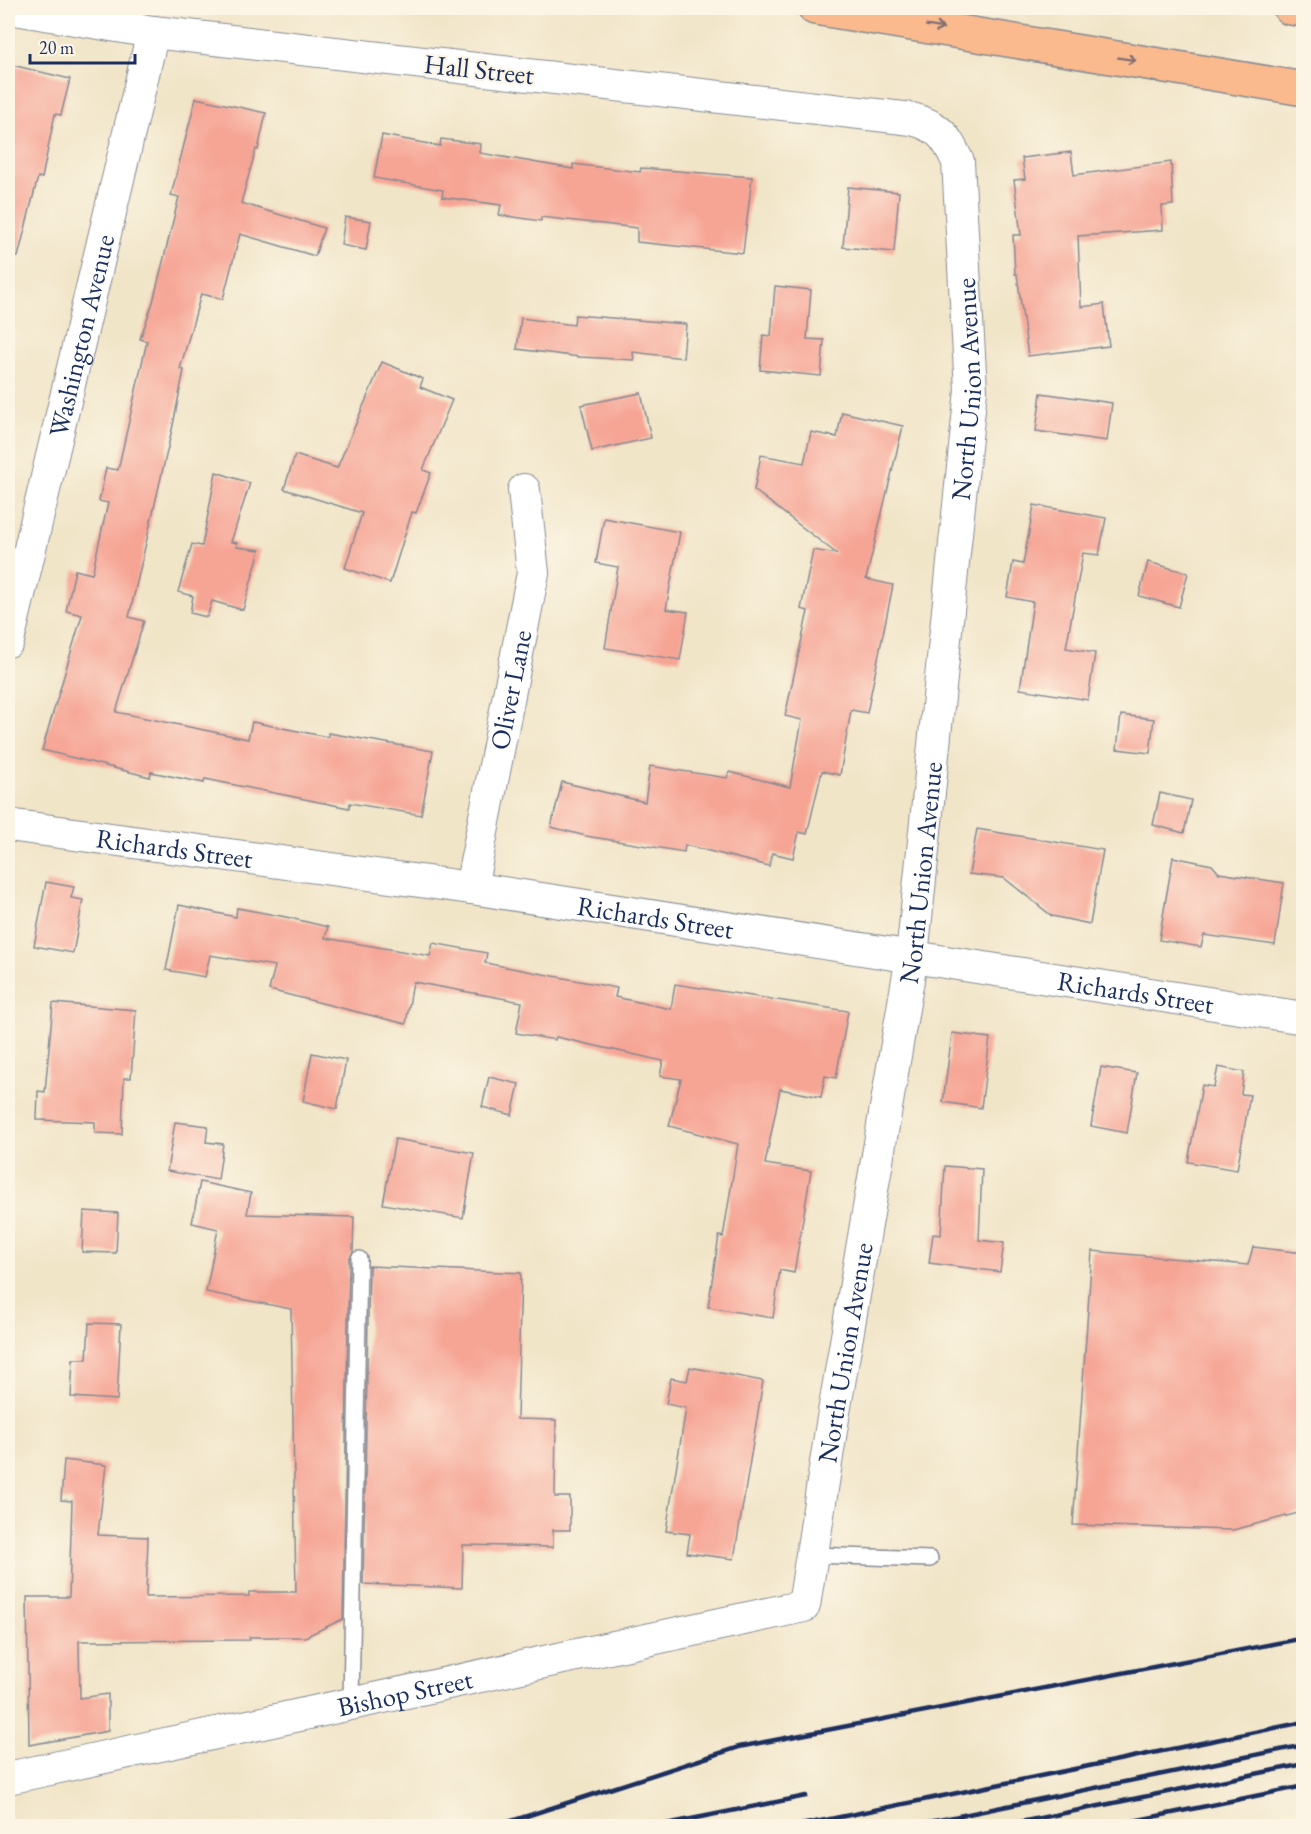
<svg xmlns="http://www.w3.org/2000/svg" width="1311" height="1834" font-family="'EB Garamond',serif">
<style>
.building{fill:#f6a595}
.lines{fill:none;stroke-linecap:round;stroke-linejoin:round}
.lane-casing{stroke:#868a93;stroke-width:18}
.street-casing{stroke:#868a93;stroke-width:34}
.highway-casing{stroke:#868a93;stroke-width:36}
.lane{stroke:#fff;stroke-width:15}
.street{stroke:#fff;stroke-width:32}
.highway{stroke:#fbba8d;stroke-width:33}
.rail{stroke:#1b2f5e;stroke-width:4.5}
.oneway{stroke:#806e73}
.labels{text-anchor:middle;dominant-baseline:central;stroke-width:4.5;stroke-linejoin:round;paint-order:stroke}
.street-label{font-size:27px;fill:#1b2f5e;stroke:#fcf5e5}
</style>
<rect width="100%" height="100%" fill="#fcf5e5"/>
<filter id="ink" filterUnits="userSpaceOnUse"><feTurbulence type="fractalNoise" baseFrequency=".0167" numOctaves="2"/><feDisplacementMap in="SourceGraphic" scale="12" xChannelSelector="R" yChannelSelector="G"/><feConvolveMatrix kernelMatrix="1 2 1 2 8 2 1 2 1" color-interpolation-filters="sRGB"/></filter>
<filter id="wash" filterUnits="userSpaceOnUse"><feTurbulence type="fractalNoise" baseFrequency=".008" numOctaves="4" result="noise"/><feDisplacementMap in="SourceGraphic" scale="24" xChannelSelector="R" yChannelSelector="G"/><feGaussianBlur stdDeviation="1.35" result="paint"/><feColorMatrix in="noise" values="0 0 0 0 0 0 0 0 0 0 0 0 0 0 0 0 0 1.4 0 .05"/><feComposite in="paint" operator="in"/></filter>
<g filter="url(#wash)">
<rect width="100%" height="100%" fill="#f1e5c8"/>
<g id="blocks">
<g class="building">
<path d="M8 64 70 79 61 115 55 114 42 178 38 177 18 257 8 256Z"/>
<path d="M196 98 266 113 258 150 256 149 241 203 324 228 315 256 240 234 223 299 201 294 180 369 184 370 173 425 129 617 144 621 116 712 248 739 252 722 328 737V733L433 751 421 815 350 803 349 808 205 779 204 783 151 772 150 777 42 750 82 615 66 611 75 570 92 574 108 503 99 501 106 468 118 470 147 341 140 339 153 302 179 197 171 195Z"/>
<path d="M382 135 440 146 441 139 481 144 480 153 573 169V164L640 172 641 168 752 177 743 253 637 242V228L541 217V221L499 215 501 205 442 197 443 190 374 178Z"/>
<path d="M1071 152 1074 175 1171 162 1173 205 1162 206 1163 230 1078 236 1081 307 1104 304 1109 346 1028 356 1017 274H1015L1013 235H1021L1014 180 1025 179 1022 158Z"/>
<path d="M848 187 899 192 894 252 843 247Z"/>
<path d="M345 217 371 221 366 250 341 245Z"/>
<path d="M775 286 811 290 807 339 824 340 821 376 760 370 763 335 771 336Z"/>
<path d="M575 315 686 324 683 358 633 352 634 360 580 357 517 349 521 318 574 325Z"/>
<path d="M382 362 423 379 420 387 452 400 423 470 431 473 416 513 412 512 390 583 345 568 362 513 284 489 295 455 337 468Z"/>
<path d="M641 393 651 438 592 451 581 405Z"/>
<path d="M1041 393 1112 403 1107 441 1036 431Z"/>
<path d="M842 412 903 426 866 579 893 585 867 713 851 710 840 775 822 771 807 834 799 832 793 858 772 853 769 866 685 845 684 852 586 836 551 827 562 782 645 802 650 766 727 778 729 772 790 787 802 720 785 716 808 611 801 609 813 550 837 554 754 490 761 455 804 463 811 432 837 437Z"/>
<path d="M216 472 250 483 231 542 237 543V547L260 550 243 610 212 601 207 617 190 613 193 596 178 592 192 544 202 546Z"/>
<path d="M1034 505 1106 518 1099 555 1083 553 1066 648 1095 653 1088 700 1020 689 1033 602 1007 597 1013 562 1023 564Z"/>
<path d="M604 518 680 532 666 609 688 612 680 660 605 648 618 567 596 563Z"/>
<path d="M1148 562 1188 573 1179 607 1139 596Z"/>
<path d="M1121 715 1154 719 1150 753 1117 749Z"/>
<path d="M1160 793 1191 800 1184 833 1153 825Z"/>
<path d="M977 829 1103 850 1090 924 1052 916 1004 878 969 874Z"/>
<path d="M1173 857 1212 865 1219 873 1284 883 1275 945 1204 935 1201 947 1159 940Z"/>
<path d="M46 882 74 887 71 898 83 900 73 953 34 946Z"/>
<path d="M179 905 236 917 237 908 286 917 328 927 325 938 430 956 433 943 487 953 485 963 617 988 615 997 671 1009 675 984 848 1011 836 1078 825 1076 821 1097 780 1089 765 1164 811 1171 794 1273 780 1270 773 1318 708 1307 719 1236 723 1237 738 1144 669 1126 681 1079 660 1076 663 1061 556 1037 555 1040 516 1033 522 1002 413 982 406 1024 269 990 275 966 210 955 205 977 166 970Z"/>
<path d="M53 1003 136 1010 131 1078H124L122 1134 95 1133V1122L37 1120 38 1091 45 1092Z"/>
<path d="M952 1033 990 1038 981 1108 943 1102Z"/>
<path d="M312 1053 346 1060 337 1109 303 1101Z"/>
<path d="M1101 1067 1137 1073 1127 1133 1091 1126Z"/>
<path d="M1218 1067 1244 1072 1241 1094 1250 1095 1237 1170 1188 1162 1202 1085 1214 1087Z"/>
<path d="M489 1077 519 1084 512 1115 482 1107Z"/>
<path d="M175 1122 208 1126 206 1142 223 1144 218 1180 167 1171Z"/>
<path d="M395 1139 474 1153 463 1218 383 1204Z"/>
<path d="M945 1166 982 1169 979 1240 1004 1243 1000 1272 929 1263 933 1234 941 1235Z"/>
<path d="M200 1182 251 1193 247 1214 354 1217 353 1252 349 1259 343 1619 305 1637H249L250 1640 79 1641 80 1698 108 1694V1731L29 1745 27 1597H69L72 1501 61 1500 64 1460 106 1465 98 1535 148 1537 146 1597 249 1596V1592H296L291 1309 206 1292 218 1229 192 1223Z"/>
<path d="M84 1211 118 1213 116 1253 82 1252Z"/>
<path d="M1253 1247 1304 1253 1302 1512 1233 1530 1073 1525 1092 1251 1248 1265Z"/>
<path d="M369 1266 521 1273 517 1419 556 1420 555 1497H570V1530H553V1547L463 1545 462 1588 363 1584Z"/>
<path d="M89 1323 121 1324 117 1400 71 1397 73 1359H87Z"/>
<path d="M690 1367 763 1381 734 1559 687 1553 690 1534 666 1531 686 1408 666 1404 671 1378 687 1381Z"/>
</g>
</g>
</g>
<g filter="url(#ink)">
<use href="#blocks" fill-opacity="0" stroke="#868a93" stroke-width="1.5"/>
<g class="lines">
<defs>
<g id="lane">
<path d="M812 1555 930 1559"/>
<path d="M351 1703 359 1259"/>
</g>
<g id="street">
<path id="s1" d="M8 641 153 32"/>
<path id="s2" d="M8 825 471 888 1304 1018"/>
<path id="s3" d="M471 888 533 573 524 490"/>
<path id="s4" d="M8 1778 804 1606 832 1424 912 956 971 390 958 162C947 137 939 126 912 119L153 32 9 8"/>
</g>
<g id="highway">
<path d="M815 8 1304 89"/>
<path d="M1290 8 1304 10"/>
</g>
</defs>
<use href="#lane" class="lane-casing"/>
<use href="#street" class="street-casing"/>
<use href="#highway" class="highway-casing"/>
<use href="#lane" class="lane"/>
<use href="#street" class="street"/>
<use href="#highway" class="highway"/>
<g class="rail">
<path d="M496 1826 739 1747 1304 1638"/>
<path d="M656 1826 806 1796"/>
<path d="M796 1826 1304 1722"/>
<path d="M910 1826 1304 1745"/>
<path d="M1001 1826 1304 1764"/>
<path d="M1109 1826 1304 1786"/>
</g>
</g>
<defs><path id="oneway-shaft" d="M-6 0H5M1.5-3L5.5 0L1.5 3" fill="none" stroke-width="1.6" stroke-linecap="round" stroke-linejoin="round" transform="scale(1.5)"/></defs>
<g class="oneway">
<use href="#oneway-shaft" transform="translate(935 27) rotate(9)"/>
<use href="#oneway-shaft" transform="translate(1127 59) rotate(9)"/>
</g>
</g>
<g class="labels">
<g class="street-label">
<text transform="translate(479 69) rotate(6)">Hall Street</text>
<text stroke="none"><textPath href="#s1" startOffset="314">Washington Avenue</textPath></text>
<text stroke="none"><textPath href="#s4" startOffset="2043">North Union Avenue</textPath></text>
<text stroke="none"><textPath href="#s3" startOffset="202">Oliver Lane</textPath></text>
<text stroke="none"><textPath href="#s2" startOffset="168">Richards Street</textPath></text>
<text stroke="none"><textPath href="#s4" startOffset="1557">North Union Avenue</textPath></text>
<text stroke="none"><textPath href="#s2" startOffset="654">Richards Street</textPath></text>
<text stroke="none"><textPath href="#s2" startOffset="1140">Richards Street</textPath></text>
<text stroke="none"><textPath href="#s4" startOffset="1071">North Union Avenue</textPath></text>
<text stroke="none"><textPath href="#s4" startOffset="406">Bishop Street</textPath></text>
</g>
</g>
<rect width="1311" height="1834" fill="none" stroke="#fcf5e5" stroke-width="30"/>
<path d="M30 54v9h105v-9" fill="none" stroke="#1b2f5e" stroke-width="3"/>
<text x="39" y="54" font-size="18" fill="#1b2f5e" stroke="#fcf5e5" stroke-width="4.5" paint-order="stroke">20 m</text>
</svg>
